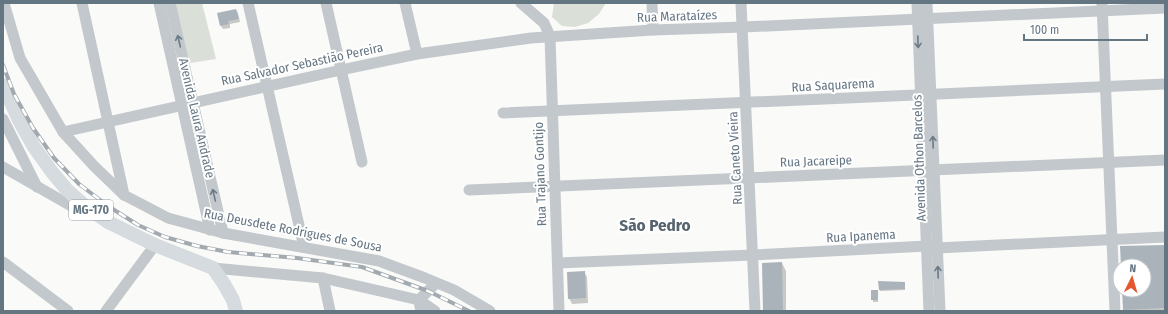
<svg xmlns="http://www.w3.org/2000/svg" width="1168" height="314" font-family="'Fira Sans Condensed',sans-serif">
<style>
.green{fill:#dadfd7}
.shadow{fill:#0003}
.building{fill:#aab3b9}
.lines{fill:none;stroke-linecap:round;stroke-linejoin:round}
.minor{stroke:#c3c8cc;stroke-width:11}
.major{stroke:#d6dbdf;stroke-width:14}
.rail-casing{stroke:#a2aab0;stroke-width:4}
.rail{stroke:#fff;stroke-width:2.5;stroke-dasharray:8;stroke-linecap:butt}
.oneway{stroke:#6a7a87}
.labels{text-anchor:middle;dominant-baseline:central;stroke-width:4;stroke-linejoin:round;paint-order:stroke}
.shield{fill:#fff;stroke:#939fa8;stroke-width:1}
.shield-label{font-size:12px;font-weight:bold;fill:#657683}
.street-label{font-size:13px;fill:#657683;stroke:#fff}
.district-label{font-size:17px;font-weight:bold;fill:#57646e;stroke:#fff}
</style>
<rect width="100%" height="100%" fill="#fafaf8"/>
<g class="green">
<path d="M170 3H202L216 59 184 64Z"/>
<path d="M554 3H606L599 14 588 23 575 27 562 26 552 17Z"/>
</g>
<g class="shadow">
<path d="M236 10 238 13 240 22 230 24V28L223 29 221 26Z"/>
<path d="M1165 247V311H1125L1123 290H1144V266H1122Z"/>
<path d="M782 263 786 271V311H764Z"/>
<path d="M584 272 587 277 588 303 572 304 569 298Z"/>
<path d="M904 283 905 290 880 291V289Z"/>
<path d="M872 291H878V302H873Z"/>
</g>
<g class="building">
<path d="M236 9 239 19 228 21 229 24 220 26 217 13Z"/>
<path d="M1165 245V308L1123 310 1122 290H1144V266H1121L1120 246Z"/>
<path d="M782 262 783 311H763L762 263Z"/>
<path d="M585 271 586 298 568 299 567 272Z"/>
<path d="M878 281 905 282V289L879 290Z"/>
<rect x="871" y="290" width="7" height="10"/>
</g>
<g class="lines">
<g class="minor">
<path d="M4 3 20 58 63 132 94 166 124 195 168 218 223 233 379 261 425 278 454 290 490 311"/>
<path d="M82 3 124 195"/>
<path d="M159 3 210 230"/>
<path d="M170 3 223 233"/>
<path d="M248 3 304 247"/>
<path d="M326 3 362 162"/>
<path d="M405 3 417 54"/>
<path d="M521 3 544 23 550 36 559 311"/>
<path d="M652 3 653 30"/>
<path d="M741 3 755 311"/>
<path d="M917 3 929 311"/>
<path d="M927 3 940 311"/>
<path d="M1102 4 1115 311"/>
<path d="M503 113 1165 84"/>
<path d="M3 119 37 187"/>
<path d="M63 132 341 70 417 54 531 38 653 30 743 27 1165 8"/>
<path d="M3 167 73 207 92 215"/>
<path d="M469 190 1165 160"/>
<path d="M3 262 68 311"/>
<path d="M558 263 753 255 927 246 937 248 1165 237"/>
<path d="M213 268 323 278 419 300 435 311"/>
<path d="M323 278 330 311"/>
<path d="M420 307 419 300 436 283"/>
<path d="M106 311 155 245"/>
</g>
<path class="major" d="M3 85 19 120 34 147 52 172 67 190 84 205 108 222 155 245 213 268 224 284 233 300 236 311"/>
<defs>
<path id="rail" d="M3 65 14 94 33 128 54 158 79 184 108 206 138 225 165 237 197 246 228 252 297 258 362 267 428 291 469 311"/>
</defs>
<use href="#rail" class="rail-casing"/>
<use href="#rail" class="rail"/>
</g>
<defs><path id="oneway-shaft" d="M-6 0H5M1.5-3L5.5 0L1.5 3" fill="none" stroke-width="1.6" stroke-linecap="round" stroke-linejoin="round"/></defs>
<g class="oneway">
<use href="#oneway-shaft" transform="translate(179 41) rotate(-103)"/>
<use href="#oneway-shaft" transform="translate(918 42) rotate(88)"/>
<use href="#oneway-shaft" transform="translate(933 142) rotate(-92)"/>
<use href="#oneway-shaft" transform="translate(214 195) rotate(-103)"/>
<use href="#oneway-shaft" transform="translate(938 272) rotate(-92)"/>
</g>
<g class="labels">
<rect class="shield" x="69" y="200" width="44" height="20" rx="3"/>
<g class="shield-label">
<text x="91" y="210">MG-170</text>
</g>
<g class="street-label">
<text transform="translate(677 16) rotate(-2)">Rua Marataízes</text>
<text transform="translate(302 64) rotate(-12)">Rua Salvador Sebastião Pereira</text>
<text transform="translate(833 85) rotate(-3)">Rua Saquarema</text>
<text transform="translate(197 118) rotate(77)">Avenida Laura Andrade</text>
<text transform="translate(735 158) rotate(-93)">Rua Caneto Vieira</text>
<text transform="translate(919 158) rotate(-92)">Avenida Othon Barcelos</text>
<text transform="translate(816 161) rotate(-2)">Rua Jacareipe</text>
<text transform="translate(540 174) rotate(-92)">Rua Trajano Gontijo</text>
<text transform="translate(293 230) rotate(11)">Rua Deusdete Rodrigues de Sousa</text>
<text transform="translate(861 236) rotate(-3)">Rua Ipanema</text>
</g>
<g class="district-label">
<text x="655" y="225">São Pedro</text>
</g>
</g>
<rect width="1168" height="314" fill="none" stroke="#657683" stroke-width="8"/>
<g transform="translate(1132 278) rotate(5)"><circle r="19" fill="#ffffff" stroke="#c1c8cd"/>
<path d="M0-3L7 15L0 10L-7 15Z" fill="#e4572e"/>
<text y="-6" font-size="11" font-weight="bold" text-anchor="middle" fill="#657683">N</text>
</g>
<path d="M1024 34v6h123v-6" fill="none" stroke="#657683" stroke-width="2"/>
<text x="1030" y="34" font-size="12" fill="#657683" stroke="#ffffff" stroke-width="3" paint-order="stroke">100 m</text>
</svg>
